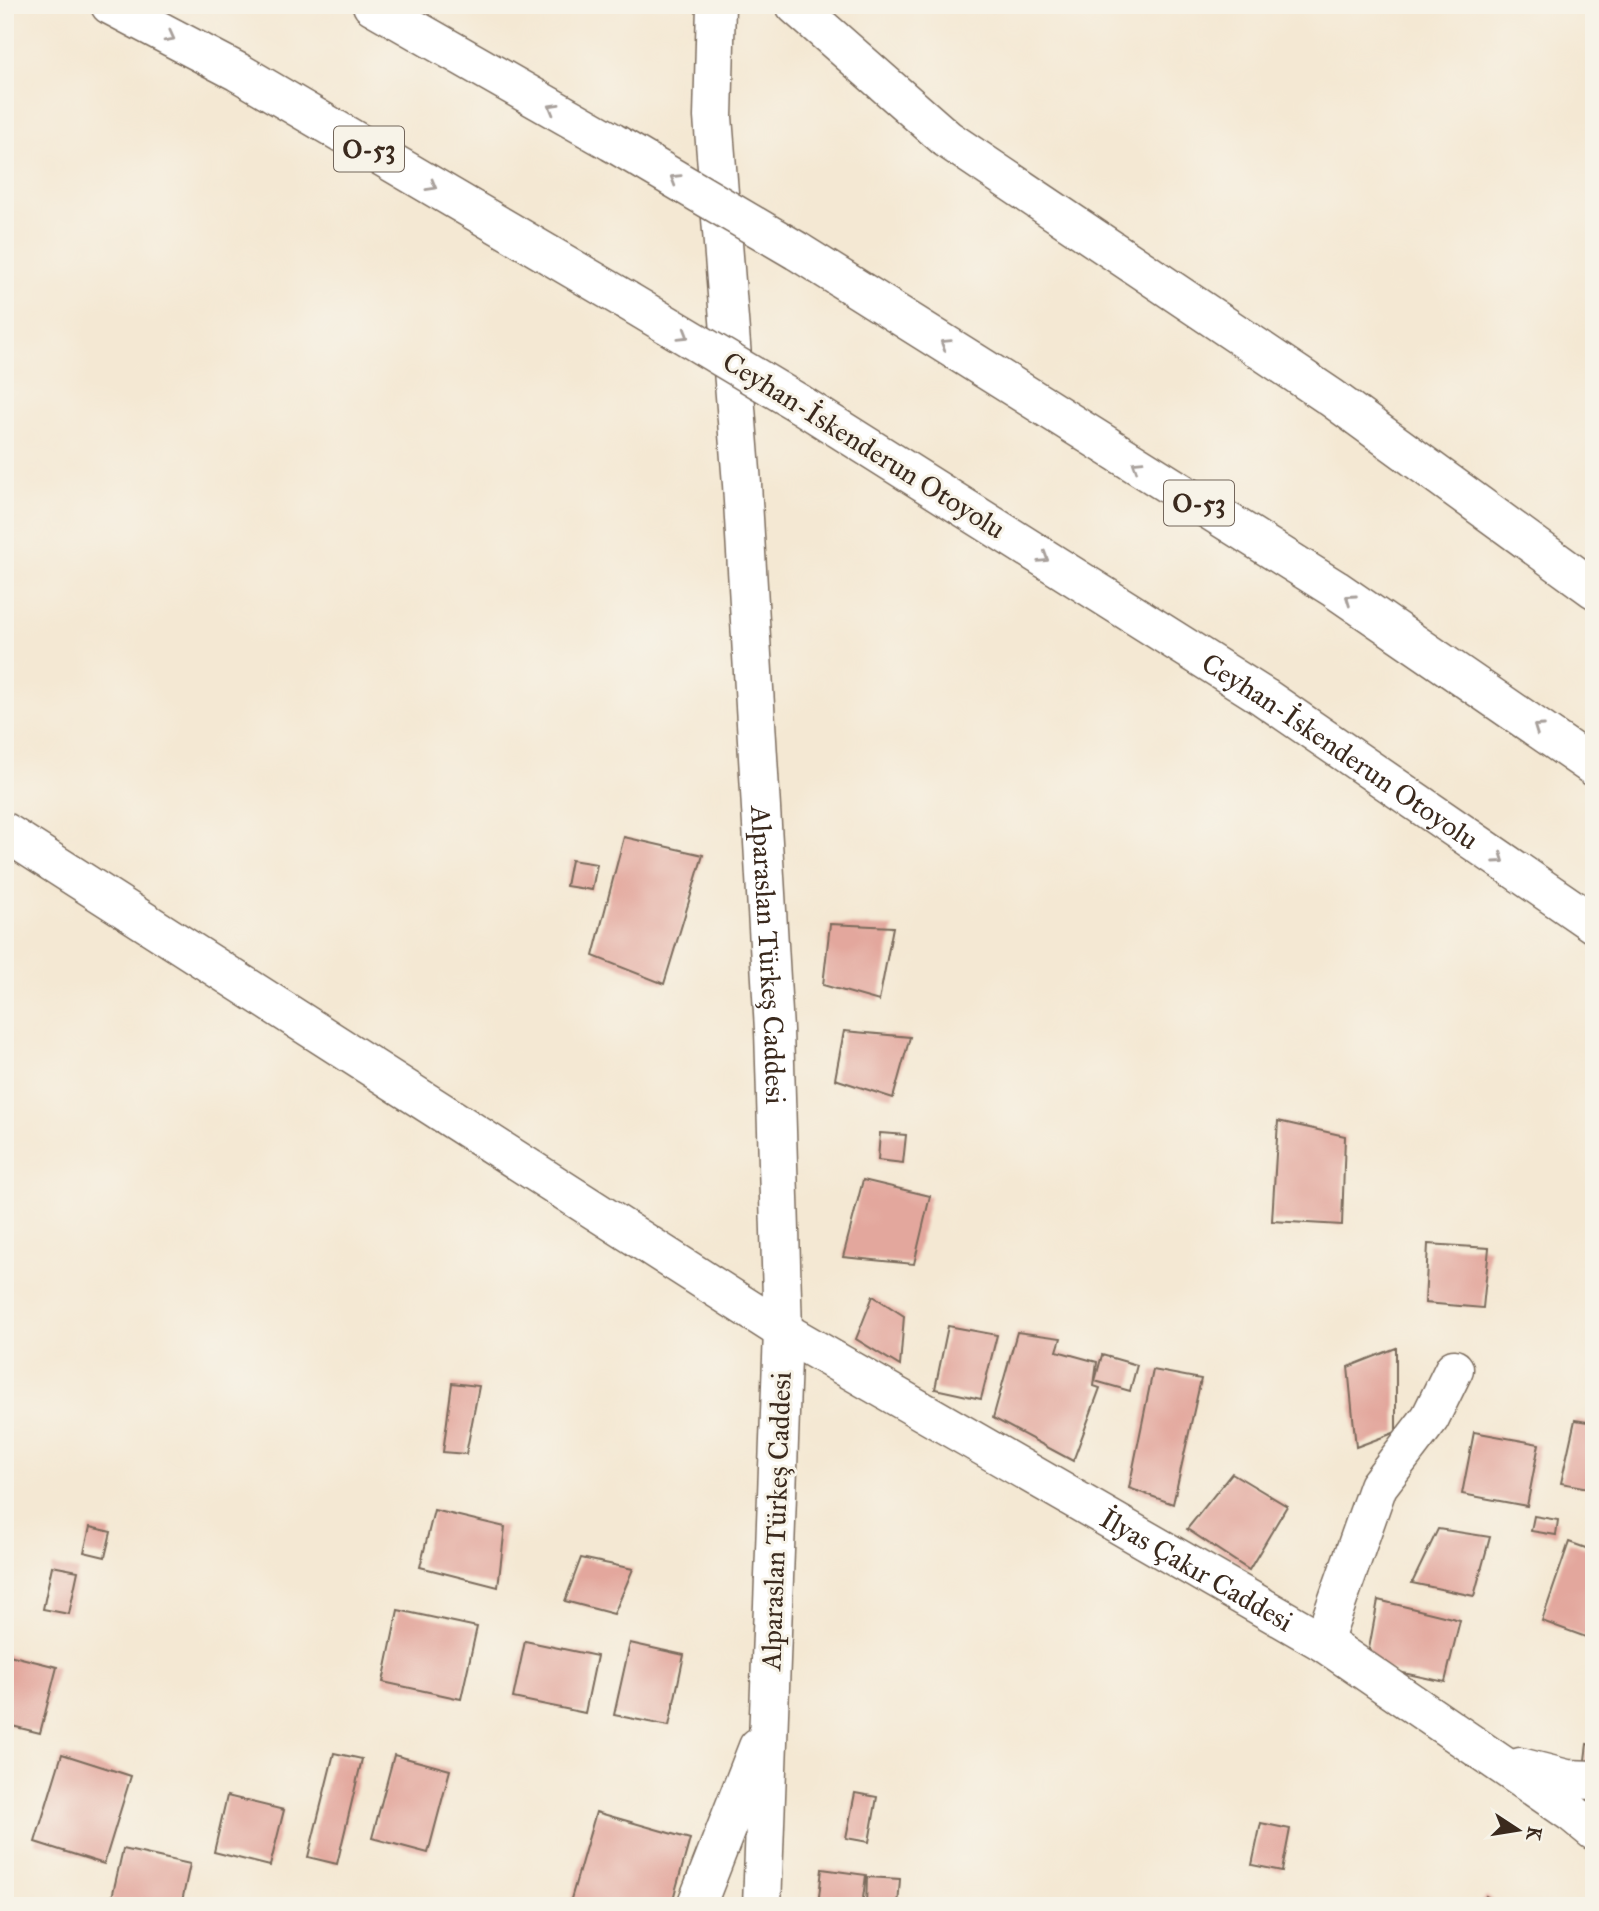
<svg xmlns="http://www.w3.org/2000/svg" width="1599" height="1911" font-family="'IM FELL Great Primer',serif">
<style>
.building{fill:#e3a79d}
.lines{fill:none;stroke-linecap:round;stroke-linejoin:round}
.street-casing{stroke:#7c6c5d;stroke-width:41}
.highway-casing{stroke:#7c6c5d;stroke-width:41}
.street{stroke:#fff;stroke-width:38}
.highway{stroke:#fff;stroke-width:38}
.highway-bridge-casing{stroke:#7c6c5d;stroke-width:41;stroke-linecap:butt}
.highway-bridge{stroke:#fff;stroke-width:38}
.oneway{stroke:#a79f9a}
.labels{text-anchor:middle;dominant-baseline:central;stroke-width:6;stroke-linejoin:round;paint-order:stroke}
.shield{fill:#f7f3e8;stroke:#73665b;stroke-width:2}
.shield-label{font-size:26px;font-weight:bold;fill:#3b2a1e}
.street-label{font-size:28px;fill:#3b2a1e;stroke:#f7f3e8}
</style>
<rect width="100%" height="100%" fill="#f7f3e8"/>
<filter id="ink" filterUnits="userSpaceOnUse"><feTurbulence type="fractalNoise" baseFrequency=".0143" numOctaves="2"/><feDisplacementMap in="SourceGraphic" scale="14" xChannelSelector="R" yChannelSelector="G"/><feConvolveMatrix kernelMatrix="1 2 1 2 8 2 1 2 1" color-interpolation-filters="sRGB"/></filter>
<filter id="wash" filterUnits="userSpaceOnUse"><feTurbulence type="fractalNoise" baseFrequency=".00686" numOctaves="4" result="noise"/><feDisplacementMap in="SourceGraphic" scale="28" xChannelSelector="R" yChannelSelector="G"/><feGaussianBlur stdDeviation="1.57" result="paint"/><feColorMatrix in="noise" values="0 0 0 0 0 0 0 0 0 0 0 0 0 0 0 0 0 1.4 0 .05"/><feComposite in="paint" operator="in"/></filter>
<g filter="url(#wash)">
<rect width="100%" height="100%" fill="#f4e8d3"/>
<g id="blocks">
<g class="building">
<path d="M624 837 703 855 664 984 593 956Z"/>
<path d="M571 860 597 864 592 890 566 886Z"/>
<path d="M830 924 893 927 879 1001 823 985Z"/>
<path d="M844 1031 910 1037 893 1098 835 1079Z"/>
<path d="M1278 1121 1345 1136 1342 1225 1272 1221Z"/>
<path d="M880 1133 906 1135 903 1163 878 1160Z"/>
<path d="M863 1180 930 1196 914 1264 843 1257Z"/>
<path d="M1428 1244 1489 1248 1483 1308 1425 1303Z"/>
<path d="M873 1296 904 1316 900 1366 856 1339Z"/>
<path d="M948 1326 997 1335 981 1399 935 1389Z"/>
<path d="M1017 1332 1061 1338 1057 1351 1097 1362 1094 1386 1100 1388 1073 1461 993 1418Z"/>
<path d="M1396 1348V1432L1356 1447 1348 1367Z"/>
<path d="M1102 1355 1137 1365 1130 1391 1095 1381Z"/>
<path d="M1153 1370 1201 1379 1173 1504 1129 1488Z"/>
<path d="M452 1383 479 1386 466 1454 443 1452Z"/>
<path d="M1575 1420 1594 1423V1489L1561 1483Z"/>
<path d="M1474 1432 1539 1444 1527 1506 1462 1494Z"/>
<path d="M1232 1473 1287 1506 1249 1570 1187 1529Z"/>
<path d="M434 1510 505 1527 498 1587 420 1567Z"/>
<path d="M1534 1516 1558 1520 1556 1535 1531 1531Z"/>
<path d="M90 1527 111 1532 105 1557 84 1552Z"/>
<path d="M1438 1529 1490 1537 1474 1596 1412 1583Z"/>
<path d="M1569 1542 1594 1551V1640L1542 1621Z"/>
<path d="M581 1558 633 1569 614 1614 565 1601Z"/>
<path d="M52 1566 78 1571 69 1614 43 1609Z"/>
<path d="M1378 1600 1460 1620 1445 1682 1366 1665Z"/>
<path d="M398 1610 477 1627 461 1699 383 1682Z"/>
<path d="M525 1641 597 1656 585 1713 513 1698Z"/>
<path d="M630 1643 684 1655 669 1726 614 1715Z"/>
<path d="M5 1654 57 1667 40 1733 8 1725 5 1730Z"/>
<path d="M1587 1744 1594 1745V1769L1584 1768Z"/>
<path d="M334 1753 362 1759 337 1864 308 1857Z"/>
<path d="M62 1754 131 1776 104 1864 35 1842Z"/>
<path d="M394 1755 450 1770 428 1853 372 1838Z"/>
<path d="M855 1793 877 1797 869 1842 846 1838Z"/>
<path d="M227 1796 284 1810 270 1866 214 1852Z"/>
<path d="M596 1812 690 1839 671 1906H569Z"/>
<path d="M1261 1823 1290 1829 1282 1871 1252 1865Z"/>
<path d="M123 1849 190 1864 181 1906H110Z"/>
<path d="M822 1869 866 1875 862 1906H818Z"/>
<path d="M867 1877 900 1879 898 1906H866Z"/>
<path d="M1486 1896 1502 1906H1480Z"/>
</g>
</g>
</g>
<g filter="url(#ink)">
<use href="#blocks" fill-opacity="0" stroke="#7c6c5d" stroke-width="2"/>
<g class="lines">
<defs>
<g id="street">
<path id="s1" d="M716 5 713 117 742 484 774 1030 783 1331 762 1906"/>
<path d="M795 5 947 139 1332 398 1594 589"/>
<path id="s2" d="M5 832 783 1331 1323 1642 1572 1813 1594 1831"/>
<path d="M1323 1642 1378 1486 1430 1418 1454 1369"/>
<path d="M1520 1767 1567 1779 1594 1780"/>
<path d="M696 1906 758 1747"/>
</g>
<g id="highway">
<path d="M110 5 238 72 626 300"/>
<path d="M372 5 612 142"/>
<path d="M797 251 1335 589 1594 767"/>
<path id="s3" d="M800 404 1264 697 1594 924"/>
</g>
</defs>
<use href="#street" class="street-casing"/>
<use href="#highway" class="highway-casing"/>
<use href="#street" class="street"/>
<use href="#highway" class="highway"/>
<defs>
<g id="highway-bridge">
<path d="M612 142 797 251"/>
<path d="M626 300 800 404"/>
</g>
</defs>
<use href="#highway-bridge" class="highway-bridge-casing"/>
<use href="#highway-bridge" class="highway-bridge"/>
</g>
<defs><path id="oneway-chevron" d="M-2-3.5L2.5 0L-2 3.5" fill="none" stroke-width="1.6" stroke-linecap="round" stroke-linejoin="round" transform="scale(1.75)"/></defs>
<g class="oneway">
<use href="#oneway-chevron" transform="translate(170 37) rotate(28)"/>
<use href="#oneway-chevron" transform="translate(553 108) rotate(-150)"/>
<use href="#oneway-chevron" transform="translate(675 179) rotate(-149)"/>
<use href="#oneway-chevron" transform="translate(432 186) rotate(30)"/>
<use href="#oneway-chevron" transform="translate(684 335) rotate(31)"/>
<use href="#oneway-chevron" transform="translate(945 344) rotate(-148)"/>
<use href="#oneway-chevron" transform="translate(1137 465) rotate(-148)"/>
<use href="#oneway-chevron" transform="translate(1044 558) rotate(32)"/>
<use href="#oneway-chevron" transform="translate(1350 599) rotate(-145)"/>
<use href="#oneway-chevron" transform="translate(1538 728) rotate(-145)"/>
<use href="#oneway-chevron" transform="translate(1500 859) rotate(35)"/>
</g>
</g>
<g class="labels">
<g class="shield">
<rect x="334" y="126.5" width="70" height="45" rx="5"/>
<rect x="1164" y="480.5" width="70" height="45" rx="5"/>
</g>
<g class="shield-label">
<text x="369" y="149">O-53</text>
<text x="1199" y="503">O-53</text>
</g>
<g class="street-label">
<text transform="translate(864 445) rotate(32)">Ceyhan-İskenderun Otoyolu</text>
<text stroke="none"><textPath href="#s3" startOffset="642">Ceyhan-İskenderun Otoyolu</textPath></text>
<text stroke="none"><textPath href="#s1" startOffset="952">Alparaslan Türkeş Caddesi</textPath></text>
<text transform="translate(776 1521) rotate(-88)">Alparaslan Türkeş Caddesi</text>
<text stroke="none"><textPath href="#s2" startOffset="1402">İlyas Çakır Caddesi</textPath></text>
</g>
</g>
<rect width="1599" height="1911" fill="none" stroke="#f7f3e8" stroke-width="28"/>
<g transform="translate(1518 1830) rotate(102)" stroke="#f7f3e8" stroke-width="5" paint-order="stroke">
<path d="M0-5L12 26L0 18L-12 26Z" fill="#3b2a1e"/>
<text y="-10" font-size="19" font-weight="bold" text-anchor="middle" fill="#3b2a1e">K</text>
</g>
</svg>
